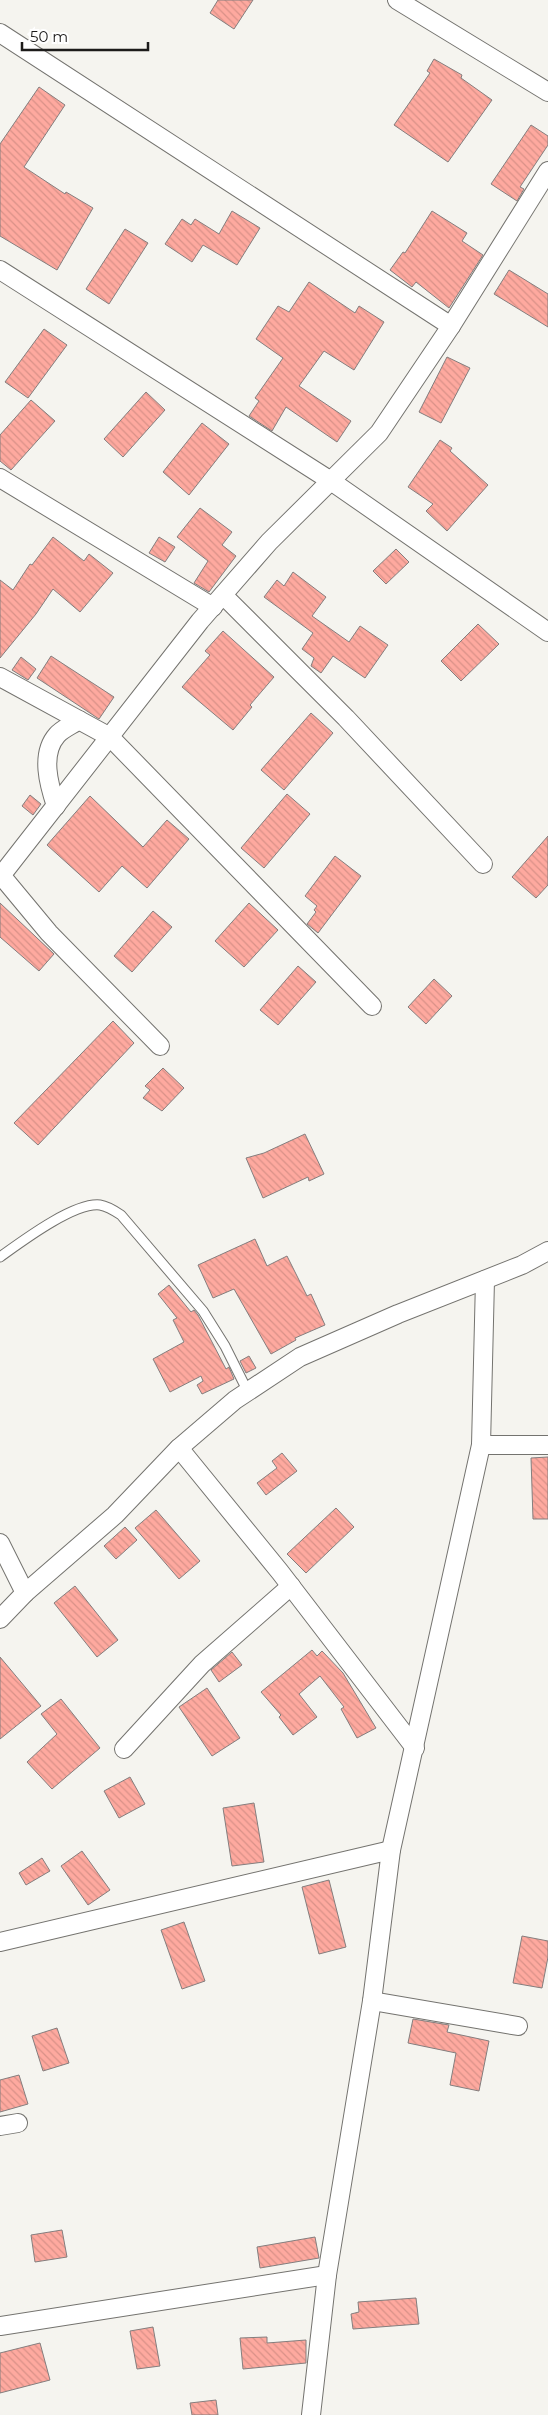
<svg xmlns="http://www.w3.org/2000/svg" width="548" height="2415" font-family="Montserrat,sans-serif">
<style>
.building{fill:url(#building-back-hatch);stroke:#847e7e}
.lines{fill:none;stroke-linecap:round;stroke-linejoin:round}
.service-casing{stroke:#74736f;stroke-width:11}
.minor-casing{stroke:#74736f;stroke-width:20}
.service{stroke:#fff;stroke-width:9}
.minor{stroke:#fff;stroke-width:18}
</style>
<defs>
<pattern id="building-back-hatch" width="6" height="6" patternUnits="userSpaceOnUse" patternTransform="scale(1.25)"><rect width="6" height="6" fill="#fea99f"/><path d="M-1 5l2 2M0 0l6 6M5-1l2 2" fill="none" stroke="#d99188"/></pattern>
</defs>
<rect width="100%" height="100%" fill="#f5f4ef"/>
<g class="building">
<path d="M218 0H253L234 29 210 13Z"/>
<path d="M434 59 462 75 461 78 492 100 448 162 394 125 430 73 427 71Z"/>
<path d="M39 87 65 105 24 167 65 194 66 192 93 208 57 270 0 236V144Z"/>
<path d="M531 125 548 136V145L520 187 524 189 517 201 491 184Z"/>
<path d="M232 211 260 228 237 265 203 245 192 262 165 244 182 219 191 225 195 219 219 234Z"/>
<path d="M432 211 467 233 462 241 483 255 449 308 416 282 412 287 390 270 403 252 405 253Z"/>
<path d="M125 229 148 243 109 304 86 289Z"/>
<path d="M509 270 548 294V327L494 294Z"/>
<path d="M309 282 355 313 359 306 384 322 354 370 324 351 299 386 351 421 337 442 286 407 272 431 249 416 259 401 255 398 283 358 256 339 278 306 289 312Z"/>
<path d="M44 329 67 345 28 398 5 382Z"/>
<path d="M447 357 470 368 441 423 419 412Z"/>
<path d="M146 392 165 410 123 457 104 439Z"/>
<path d="M31 400 55 421 11 470 0 461V435Z"/>
<path d="M202 423 229 444 189 495 163 472Z"/>
<path d="M440 440 452 448 450 451 488 485 447 531 426 511 433 504 408 487Z"/>
<path d="M200 508 232 532 222 545 236 556 209 592 194 583 208 561 177 537Z"/>
<path d="M53 537 84 561 89 554 113 573 80 612 53 589 36 614 0 658V580L13 590 30 564 32 565Z"/>
<path d="M159 537 175 547 165 562 149 553Z"/>
<path d="M396 549 409 562 386 584 373 571Z"/>
<path d="M293 572 326 597 312 616 349 642 360 626 388 645 365 678 333 656 321 673 311 666 314 658 302 649 313 633 264 597 277 580 284 586Z"/>
<path d="M478 624 499 644 461 681 441 661Z"/>
<path d="M223 631 274 677 250 705 252 707 233 730 182 687 210 655 205 651Z"/>
<path d="M51 656 114 697 99 719 37 678Z"/>
<path d="M21 657 36 669 28 680 12 670Z"/>
<path d="M311 713 333 733 284 790 261 770Z"/>
<path d="M287 794 310 814 264 868 241 848Z"/>
<path d="M30 795 41 804 33 815 22 806Z"/>
<path d="M90 796 143 847 167 820 189 839 147 888 122 866 99 892 47 845Z"/>
<path d="M548 836V885L536 898 512 877Z"/>
<path d="M335 856 361 876 318 933 307 924 316 912 314 910 317 906 305 896Z"/>
<path d="M0 903 54 954 39 971 0 937Z"/>
<path d="M249 903 278 930 244 967 215 941Z"/>
<path d="M153 911 172 927 132 972 114 956Z"/>
<path d="M298 966 316 982 278 1025 260 1010Z"/>
<path d="M434 979 452 996 426 1024 408 1007Z"/>
<path d="M113 1021 134 1043 38 1145 14 1123Z"/>
<path d="M163 1068 184 1088 162 1111 143 1098 150 1090 145 1086Z"/>
<path d="M305 1134 324 1174 309 1181 308 1177 263 1198 246 1158 264 1153Z"/>
<path d="M255 1239 267 1266 287 1256 307 1296 311 1294 325 1325 295 1338 296 1340 271 1354 234 1289 213 1298 198 1265Z"/>
<path d="M169 1285 191 1312 194 1310 198 1315 226 1369 229 1367 234 1379 202 1394 197 1385 203 1381 201 1376 170 1392 153 1359 184 1342 173 1320 177 1318 158 1294Z"/>
<path d="M249 1356 256 1368 246 1373 240 1361Z"/>
<path d="M282 1453 297 1471 266 1495 257 1483 277 1468 272 1461Z"/>
<path d="M548 1457V1519H533L531 1458Z"/>
<path d="M336 1508 354 1527 306 1573 287 1554Z"/>
<path d="M156 1510 200 1561 179 1579 135 1528Z"/>
<path d="M125 1527 137 1540 116 1559 104 1546Z"/>
<path d="M75 1586 118 1640 97 1657 54 1603Z"/>
<path d="M312 1650 317 1656 322 1651 343 1673 376 1728 357 1738 341 1709 344 1707 320 1676 299 1694 317 1717 293 1735 279 1717 281 1715 261 1692Z"/>
<path d="M232 1652 242 1665 219 1682 211 1670Z"/>
<path d="M0 1657 41 1706 0 1739Z"/>
<path d="M207 1688 240 1738 212 1756 179 1707Z"/>
<path d="M61 1699 100 1748 52 1789 27 1762 57 1734 41 1714Z"/>
<path d="M130 1777 145 1804 119 1818 104 1791Z"/>
<path d="M254 1803 264 1862 232 1866 223 1808Z"/>
<path d="M82 1851 110 1890 88 1905 61 1866Z"/>
<path d="M42 1858 50 1871 26 1885 19 1873Z"/>
<path d="M329 1880 346 1947 319 1954 302 1887Z"/>
<path d="M184 1922 205 1981 182 1989 161 1930Z"/>
<path d="M522 1936 548 1941V1957L542 1988 513 1983Z"/>
<path d="M413 2019 449 2025 447 2032 489 2041 479 2091 450 2085 456 2053 408 2043Z"/>
<path d="M57 2028 69 2063 43 2071 32 2036Z"/>
<path d="M19 2075 28 2104 0 2112V2080Z"/>
<path d="M62 2230 67 2257 35 2262 31 2235Z"/>
<path d="M315 2237 319 2258 260 2268 257 2247Z"/>
<path d="M416 2298 419 2324 353 2329 351 2314 359 2312 358 2302Z"/>
<path d="M153 2327 160 2366 137 2369 130 2331Z"/>
<path d="M267 2337V2343L306 2340V2363L243 2369 240 2338Z"/>
<path d="M40 2343 50 2380 0 2393V2353Z"/>
<path d="M216 2400 218 2415H192L190 2403Z"/>
</g>
<g class="lines">
<defs>
<path id="service" d="M0 1257C21 1242 74 1202 100 1205 107 1206 115 1211 121 1215L203 1311 225 1346 248 1392"/>
<g id="minor">
<path d="M397 0 548 92"/>
<path d="M0 33 451 326"/>
<path d="M0 270 331 481 548 632"/>
<path d="M0 478 213 607"/>
<path d="M223 595 346 718 483 864"/>
<path d="M0 677 110 737 372 1006"/>
<path d="M56 806C49 785 40 754 57 735 62 729 72 725 79 720"/>
<path d="M0 874 49 933 160 1046"/>
<path d="M0 877 200 621 269 542 379 433 451 326 548 171"/>
<path d="M481 1445H548"/>
<path d="M179 1448 280 1572 415 1748"/>
<path d="M0 1543 25 1593"/>
<path d="M0 1619 25 1593 115 1515 179 1448 235 1400 300 1357 398 1314 522 1265 548 1251"/>
<path d="M124 1749 202 1664 291 1586"/>
<path d="M391 1850 481 1445 485 1280"/>
<path d="M0 1942 391 1850 372 2001 327 2275 311 2415"/>
<path d="M372 2001 518 2026"/>
<path d="M0 2126 18 2123"/>
<path d="M0 2326 327 2275"/>
</g>
</defs>
<use href="#service" class="service-casing"/>
<use href="#minor" class="minor-casing"/>
<use href="#service" class="service"/>
<use href="#minor" class="minor"/>
</g>
<path d="M22 42v8h126v-8" fill="none" stroke="#1c1b1a" stroke-width="2.5"/>
<text x="30" y="42" font-size="15" fill="#1c1b1a" stroke="#ffffff" stroke-width="4" paint-order="stroke">50 m</text>
</svg>
